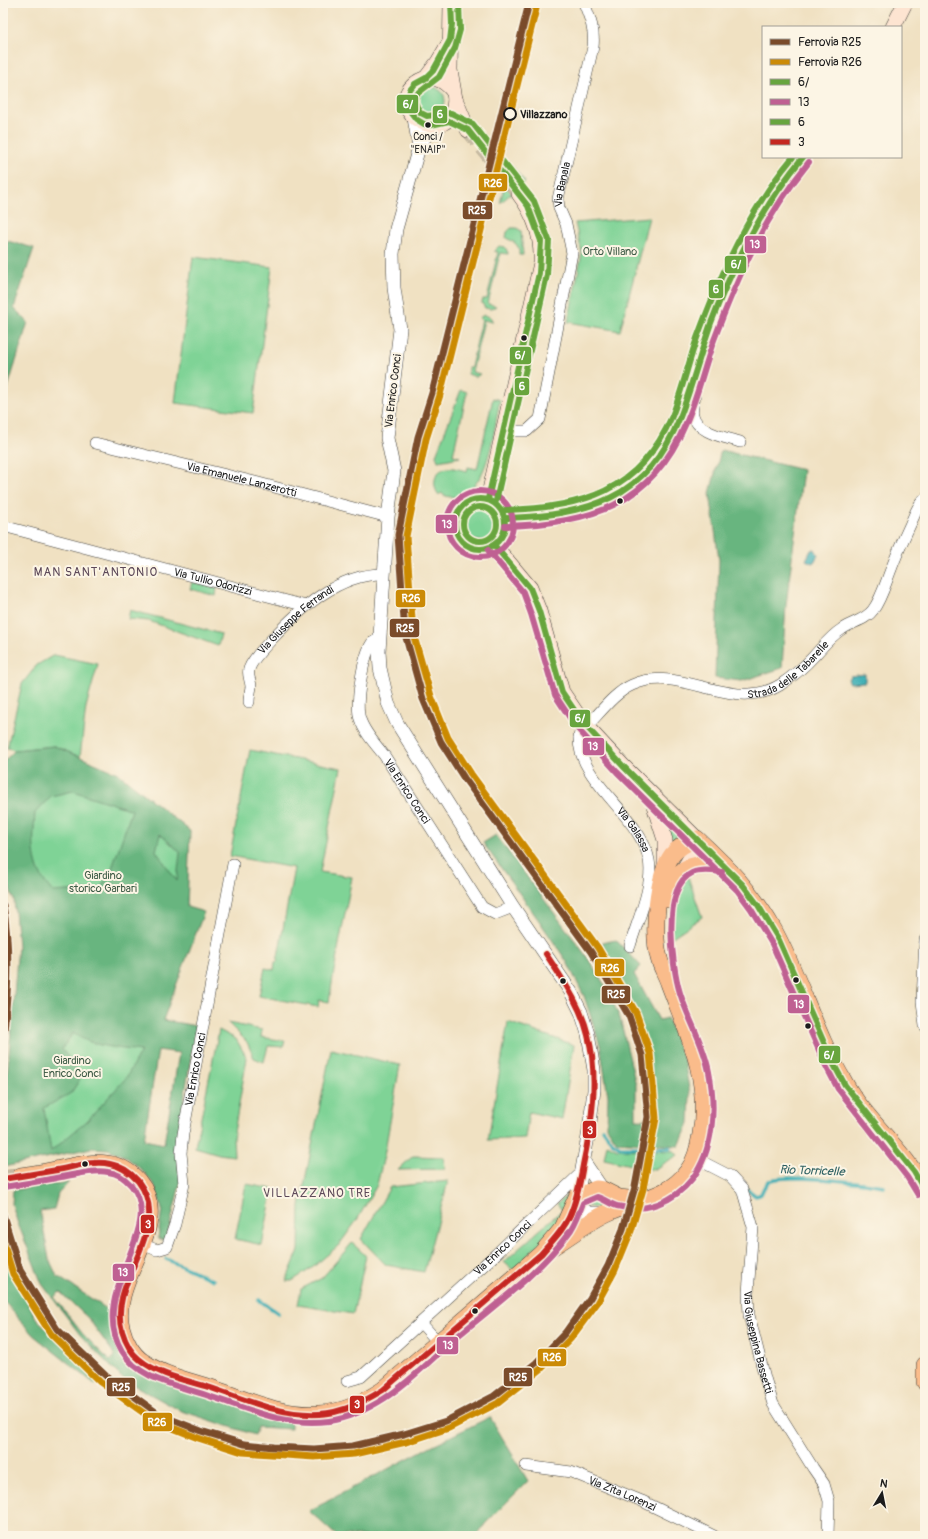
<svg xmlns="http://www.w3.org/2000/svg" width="928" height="1539" font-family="Pangolin,sans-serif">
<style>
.green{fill:#7fd396;stroke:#4e7859}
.forest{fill:#67b57f;stroke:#42684e;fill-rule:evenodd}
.water{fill:#3fb0b6;stroke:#2e6669}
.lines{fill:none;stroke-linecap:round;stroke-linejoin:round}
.stream{stroke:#3fb0b6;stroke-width:3.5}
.secondary-tunnel{stroke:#c6baa1;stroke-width:15;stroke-dasharray:15 8;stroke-linecap:butt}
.primary-tunnel{stroke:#c6baa1;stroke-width:17;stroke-dasharray:17 8;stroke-linecap:butt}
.minor-casing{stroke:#3c3a35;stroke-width:12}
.tertiary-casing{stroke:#3c3a35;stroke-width:14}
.secondary-casing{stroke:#3c3a35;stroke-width:16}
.primary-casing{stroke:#3c3a35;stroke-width:18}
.minor{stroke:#fff;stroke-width:11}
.tertiary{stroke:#fff;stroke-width:13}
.secondary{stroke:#fde4d1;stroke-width:15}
.primary{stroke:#fabc8b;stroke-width:17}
.bus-1-casing{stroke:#fcf5e5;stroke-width:9}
.bus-2-casing{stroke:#fcf5e5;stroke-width:9}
.bus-3-casing{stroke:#fcf5e5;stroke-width:9}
.bus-4-casing{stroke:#fcf5e5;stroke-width:9}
.bus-1{stroke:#68a53e;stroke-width:6}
.bus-2{stroke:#bf6092;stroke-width:6}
.bus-3{stroke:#68a53e;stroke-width:6}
.bus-4{stroke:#c52720;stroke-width:6}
.rail-1-casing{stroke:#fcf5e5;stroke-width:10}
.rail-2-casing{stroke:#fcf5e5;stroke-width:10}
.rail-1{stroke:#7a4b2a;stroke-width:7}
.rail-2{stroke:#cb8a06;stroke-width:7}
.stop-dot{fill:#fcf5e5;stroke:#1c1c1c;stroke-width:2}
.bus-dot{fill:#1c1c1c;stroke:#fcf5e5;stroke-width:1.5}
.labels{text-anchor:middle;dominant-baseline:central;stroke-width:4;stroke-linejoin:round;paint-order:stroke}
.bus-label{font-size:10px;fill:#1c1c1c;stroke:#fcf5e5}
.stop-label{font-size:11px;font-weight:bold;fill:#1c1c1c;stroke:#fcf5e5;text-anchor:start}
.street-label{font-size:11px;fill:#1c1c1c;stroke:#fcf5e5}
.park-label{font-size:11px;fill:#3f5c47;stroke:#fcf5e5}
.neighbourhood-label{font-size:12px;letter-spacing:1px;fill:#5c4858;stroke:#fcf5e5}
.water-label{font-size:12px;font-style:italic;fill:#2c5f61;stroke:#fcf5e5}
.line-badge{stroke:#fcf5e5;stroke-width:1.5}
.badge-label{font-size:11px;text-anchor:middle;font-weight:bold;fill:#fff}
</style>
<rect width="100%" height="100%" fill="#fcf5e5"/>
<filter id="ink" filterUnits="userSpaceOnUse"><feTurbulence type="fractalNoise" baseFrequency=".025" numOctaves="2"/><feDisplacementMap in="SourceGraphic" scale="8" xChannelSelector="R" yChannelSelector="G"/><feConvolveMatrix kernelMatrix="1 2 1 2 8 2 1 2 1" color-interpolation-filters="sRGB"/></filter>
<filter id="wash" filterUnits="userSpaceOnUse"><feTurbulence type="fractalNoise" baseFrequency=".012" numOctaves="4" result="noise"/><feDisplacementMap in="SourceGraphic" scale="16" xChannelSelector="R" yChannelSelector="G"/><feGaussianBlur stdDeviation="0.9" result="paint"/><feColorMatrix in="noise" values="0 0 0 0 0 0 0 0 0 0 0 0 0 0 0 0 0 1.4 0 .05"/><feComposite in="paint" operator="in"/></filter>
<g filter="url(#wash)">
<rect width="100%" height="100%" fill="#f0e1c2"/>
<g class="green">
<circle cx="431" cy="101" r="14"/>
<path d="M510 164 525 182 500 203Z"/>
<path d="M649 217 620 331 568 322 582 253 575 223Z"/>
<path d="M511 228H517L521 231 523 255H519C520 244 514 242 506 238L507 232Z"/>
<path d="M499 246 505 247 508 253V254L500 253 488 304 496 306 491 309 485 308 482 303 483 299H487L498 252 494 251Z"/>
<path d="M193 257 272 267 253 413 175 403Z"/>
<path d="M484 315 490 317 492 320V322L484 320 472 372 480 374 476 377 468 374V367H471L482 320 479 318Z"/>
<path d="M461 390 467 392 453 455 460 457 438 461 436 455Z"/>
<path d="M493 398 500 400C494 427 490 485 461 495 454 498 447 498 441 493L439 495C431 486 434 469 448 468 454 467 461 470 467 471L468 467 477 469Z"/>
<circle cx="480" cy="524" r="17"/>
<path d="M192 582 217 588 216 596 190 589Z"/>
<path d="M130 610 221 634 218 646 149 621 128 619Z"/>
<path d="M54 655 98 664 86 707 80 757 54 746 15 750 7 748 22 684 37 665Z"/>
<path d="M250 750 341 768 320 872 352 877C344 920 335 961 329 1002L319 1000 318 1007 259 996 265 968 274 970 275 962H277L294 868 230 856Z"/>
<path d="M3 778 116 782 182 850V895L27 981Z"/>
<path d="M664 819 682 836 671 850Z"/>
<path d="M688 877 702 917 671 938C672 916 671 893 688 877Z"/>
<path d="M25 999 154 1038 133 1074 87 1127 50 1157Z"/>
<path d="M508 1022 574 1045 562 1119 529 1112 525 1138 488 1140Z"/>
<path d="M228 1023 262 1030 261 1037 285 1041 283 1047 268 1046 264 1062 254 1058 247 1042Z"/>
<path d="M219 1030 236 1039 247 1058 233 1138 234 1156 219 1154 195 1147Z"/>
<path d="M331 1049 400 1065 384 1156 377 1185 357 1220 339 1245 312 1268 292 1281H286L299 1250 300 1206Z"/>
<path d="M607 1144 617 1149 674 1151 678 1155 653 1170 604 1159Z"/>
<path d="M413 1156 444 1157 445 1169 398 1170Z"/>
<path d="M448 1181 424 1272 386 1265 361 1239 390 1187Z"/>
<path d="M246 1184 273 1189 262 1245 235 1239Z"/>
<path d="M592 1196 619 1201 599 1209 588 1206 584 1200Z"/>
<path d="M565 1197H567C562 1212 556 1229 542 1238L543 1240 513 1270 504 1262 562 1210 557 1204Z"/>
<path d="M352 1243 366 1256 353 1314 298 1305 301 1289 322 1278Z"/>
</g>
<g class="forest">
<path d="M7 241 34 248 14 308 28 322 5 397 3 396V253Z"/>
<path d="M721 450 803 470 786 605 782 668 742 681 715 678 719 560 710 493Z"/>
<path d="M54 746 118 773 190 831 187 907 204 912 163 1020 196 1026 176 1148 181 1180 166 1241 158 1238 162 1208 155 1186 142 1170 126 1157 108 1149 91 1148 4 1167 5 1103 18 946 14 900 3 870V762L15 750ZM73 791 132 810 111 871 98 892 81 890 53 892C30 868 33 844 35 813L51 796ZM160 834 180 852 177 881 156 851ZM73 1033C92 1047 118 1048 141 1051L126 1078 87 1121 51 1151 44 1108 71 1093 82 1076 62 1049ZM158 1050 179 1053 164 1144 144 1140Z"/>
<path d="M496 835 587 957 606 987 620 1018 636 1085V1119L658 1120C654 1056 630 999 601 943L616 940 641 966 634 974 659 1020 667 1018 684 1060 690 1094 689 1123 679 1146 617 1142 607 1127 608 1096 600 1045 584 996 567 962 540 922 483 843Z"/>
<path d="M69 1182 58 1194 54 1209 40 1211 49 1259 57 1276 107 1309 110 1328 126 1360 178 1388 291 1422V1429L258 1427 255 1435 179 1410 123 1379 81 1336 42 1284 17 1221 12 1204 13 1190ZM60 1292 88 1318 115 1355 110 1361 82 1333 54 1297Z"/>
<path d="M3 1252 36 1318 99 1380 96 1385 33 1335 3 1300Z"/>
<path d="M490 1417 528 1481 485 1524 476 1536H337L309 1511 429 1447Z"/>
</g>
<g class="water">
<path d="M815 549 818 555 814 562 812 563 806 560 811 550Z"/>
<path d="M865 674V682L850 683 848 679 850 676Z"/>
</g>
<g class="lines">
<g class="stream">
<path d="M603 1129 612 1142 620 1147 670 1148"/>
<path d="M748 1190 756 1196 761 1194C763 1190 765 1184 769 1181 782 1173 866 1183 884 1186"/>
<path d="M166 1259 213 1280"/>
<path d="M259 1300 278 1313"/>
</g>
</g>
</g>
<g filter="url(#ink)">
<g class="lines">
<path class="secondary-tunnel" d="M468 130 519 194"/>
<path class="primary-tunnel" d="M3 1179 21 1176"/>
<defs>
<g id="minor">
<path d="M689 391 695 394C695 400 691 410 693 415 697 433 725 437 740 442"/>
<path id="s1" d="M503 431H527L540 419 572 253 566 224 559 208 558 199 593 47C595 30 590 18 584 3"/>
<path id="s2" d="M95 443 255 482 388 517"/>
<path id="s3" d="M3 526 306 606"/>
<path id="s4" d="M380 638C377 640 374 641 372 643 363 656 355 704 360 719 364 732 375 744 384 755L482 907 495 914 513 907"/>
<path id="s5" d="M249 702C249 697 250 692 251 687 251 681 247 675 249 669 253 658 263 649 271 640 301 608 338 574 383 574"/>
<path id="s6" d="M583 723C582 728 579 733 579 738 578 781 641 816 649 860 654 886 637 921 630 946"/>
<path id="s7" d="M586 727C600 713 614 693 632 685 680 663 732 714 780 685 792 677 804 667 814 656 823 646 831 636 842 629 852 622 866 620 873 610 881 599 885 585 890 572 896 556 903 540 910 525 914 516 918 504 925 499"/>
<path d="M925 940 922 1001 925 1026"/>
<path id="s8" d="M695 1158 730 1176 742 1189 753 1227 748 1293 749 1315 765 1378 773 1404 813 1468 824 1484 829 1501 828 1536"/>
<path id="s9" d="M141 1244 157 1250 167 1247 175 1224 184 1184 181 1153 183 1134 233 864"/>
<path d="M421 1323 438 1342"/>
<path id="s10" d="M347 1381 361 1377 496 1254 582 1172"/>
<path id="s11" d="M526 1466 571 1472 642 1501 714 1536"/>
</g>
<g id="tertiary">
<path d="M414 118 419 147"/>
<path d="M432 125 419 147 396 229 393 254 394 288 400 329 387 438 394 471 388 517 379 651 380 668 388 703 397 723 513 907 571 992 581 1012 588 1034 594 1070V1090L589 1131 577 1197 583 1210 590 1213H606"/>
<path d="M584 1162 603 1190"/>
</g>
<g id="secondary">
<path d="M451 3 450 70 455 99 468 130"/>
<path d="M893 27 905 3"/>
<path d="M426 78 438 62 448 45"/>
<path d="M453 91C444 79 429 73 416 83 380 112 453 152 455 99"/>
<circle cx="480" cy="524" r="25"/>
<path d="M488 499 541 263C542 236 535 215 519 194"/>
<path d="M505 518C579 519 642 502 675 429 688 401 694 371 704 343 729 274 754 212 803 157"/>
<path d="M494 545 530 588 539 611 562 692 583 723 623 766 697 839 695 850 685 867"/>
<path d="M651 796 665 840V870"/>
</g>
<g id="primary">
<path d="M667 899C674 866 693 862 723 864"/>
<path d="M21 1176C34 1174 47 1172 60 1169 88 1163 117 1156 138 1181 175 1225 109 1278 121 1327 124 1340 132 1355 143 1362 162 1375 190 1382 211 1388 246 1400 282 1417 319 1414 343 1413 363 1403 383 1390L541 1254 563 1228 577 1197 596 1189 603 1190 619 1198 637 1200"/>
<path d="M541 1254C563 1241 584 1224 607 1213 636 1199 668 1199 688 1171 696 1160 699 1147 701 1134 711 1078 688 1034 669 983 666 974 661 967 659 958 652 933 657 876 672 855 679 846 688 842 697 839 726 866 753 893 773 929 800 978 815 1034 844 1082 866 1122 905 1150 925 1191"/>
<path d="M925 1365V1382"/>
</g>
</defs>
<use href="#minor" class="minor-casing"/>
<use href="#tertiary" class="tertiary-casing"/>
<use href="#secondary" class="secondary-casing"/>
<use href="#primary" class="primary-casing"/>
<use href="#minor" class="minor"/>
<use href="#tertiary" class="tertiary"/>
<use href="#secondary" class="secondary"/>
<use href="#primary" class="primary"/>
<defs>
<g id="bus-1">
<path d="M451 3 452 24 450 40 433 71 426 78 415 84 410 90 407 100 409 110 416 119 424 124 431 125 449 121 468 130 528 206 541 241 539 273 488 499"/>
<circle cx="480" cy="524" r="25"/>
<path d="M505 518C586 516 648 499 680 417 692 386 700 354 711 323 734 262 762 207 803 157"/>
<path d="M494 545 530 588 539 611 562 692 583 723 623 766 743 885 758 905 779 940 832 1061 845 1085 914 1172 925 1191"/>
</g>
<g id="bus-2">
<circle cx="480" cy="524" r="33"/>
<path d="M505 526C589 524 651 506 686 423 698 396 704 367 714 340 738 275 765 216 809 162"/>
<path d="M488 550 523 592 531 614 555 695 576 727 617 772 737 890 751 909 772 944 825 1064 838 1089 907 1177 918 1195"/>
<path d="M4 1187C23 1184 42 1181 61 1177 76 1175 93 1169 108 1172 117 1173 125 1178 131 1185 168 1228 86 1292 122 1351 139 1380 177 1385 206 1395 246 1408 285 1427 329 1421 349 1418 368 1409 385 1398 410 1382 436 1355 459 1335 496 1304 538 1274 568 1234 575 1226 579 1213 583 1203L597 1197C604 1199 610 1204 617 1206 645 1213 674 1202 692 1179 714 1150 716 1107 709 1072 704 1044 688 1019 680 993 672 967 661 887 692 873 701 869 713 871 722 872"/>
</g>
<g id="bus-3">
<path d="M459 3 460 30 455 48 439 77 417 94 415 101 417 107 421 113 427 116 451 113 473 124 534 201 549 240 547 275 496 501"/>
<circle cx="480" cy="524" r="17"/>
<path d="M505 510C581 508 640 492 672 416 682 391 688 364 697 338 721 273 748 211 793 157"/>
</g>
<path id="bus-4" d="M3 1179C21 1176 39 1173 57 1170 74 1167 93 1160 110 1164 121 1166 131 1173 138 1181 175 1229 107 1280 122 1331 125 1341 130 1352 139 1359 158 1375 185 1380 208 1387 245 1399 279 1416 319 1414 343 1413 363 1402 383 1390L541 1254C551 1242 564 1230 570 1215 577 1199 580 1182 583 1165 592 1123 599 1078 588 1035 581 1005 562 979 546 954"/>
</defs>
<use href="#bus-1" class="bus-1-casing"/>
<use href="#bus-2" class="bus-2-casing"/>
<use href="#bus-3" class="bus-3-casing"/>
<use href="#bus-4" class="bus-4-casing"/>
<use href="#bus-1" class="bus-1"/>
<use href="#bus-2" class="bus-2"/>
<use href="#bus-3" class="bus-3"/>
<use href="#bus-4" class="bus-4"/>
<defs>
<g id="rail-1">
<path d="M3 905C11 950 8 995 3 1040"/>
<path d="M3 1215 20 1270 57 1329 106 1376 160 1415 201 1431 244 1444 274 1447 314 1449 353 1446 404 1434 446 1421 494 1396 536 1363 565 1333 590 1298 608 1266 623 1229 635 1187 648 1117 642 1055 629 1016 591 952 464 778 441 742 423 699 405 634 398 535 418 437 432 393 529 3"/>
</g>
<path id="rail-2" d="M3 1242 13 1274 51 1334 100 1382 155 1421 198 1438 242 1452 314 1457 354 1454 406 1442 449 1428 498 1403 541 1369 571 1338 597 1303 615 1270 631 1231 643 1189 656 1118 650 1053 636 1013 598 948 471 774 448 738 431 696 413 633 406 536 426 439 440 395 537 5"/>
</defs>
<use href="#rail-1" class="rail-1-casing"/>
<use href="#rail-2" class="rail-2-casing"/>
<use href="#rail-1" class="rail-1"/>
<use href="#rail-2" class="rail-2"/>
</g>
</g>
<circle class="stop-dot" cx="510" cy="114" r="6"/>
<g class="bus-dot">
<circle cx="428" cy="125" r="3.5"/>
<circle cx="524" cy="338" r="3.5"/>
<circle cx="620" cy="501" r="3.5"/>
<circle cx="796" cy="980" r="3.5"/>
<circle cx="563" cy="981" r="3.5"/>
<circle cx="808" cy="1026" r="3.5"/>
<circle cx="85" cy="1164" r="3.5"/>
<circle cx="475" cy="1311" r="3.5"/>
</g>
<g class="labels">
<g class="bus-label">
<text x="428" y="137">Conci /<tspan x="428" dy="13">"ENAIP"</tspan></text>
</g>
<g class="stop-label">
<text x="520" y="114">Villazzano</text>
</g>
<g class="street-label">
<text stroke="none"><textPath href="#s1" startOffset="282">Via Banala</textPath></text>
<text transform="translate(393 391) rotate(-83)">Via Enrico Conci</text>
<text stroke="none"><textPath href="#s2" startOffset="151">Via Emanuele Lanzerotti</textPath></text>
<text stroke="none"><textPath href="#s3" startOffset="217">Via Tullio Odorizzi</textPath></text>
<text stroke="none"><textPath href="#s5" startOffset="102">Via Giuseppe Ferrandi</textPath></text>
<text stroke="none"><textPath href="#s7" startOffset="229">Strada delle Tabarelle</textPath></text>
<text stroke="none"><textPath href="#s4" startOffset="174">Via Enrico Conci</textPath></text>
<text stroke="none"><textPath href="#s6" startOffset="124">Via Galassa</textPath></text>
<text stroke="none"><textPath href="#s9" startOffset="209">Via Enrico Conci</textPath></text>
<text stroke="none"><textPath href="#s10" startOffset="206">Via Enrico Conci</textPath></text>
<text stroke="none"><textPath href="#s8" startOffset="213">Via Giuseppina Bassetti</textPath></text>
<text stroke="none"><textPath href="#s11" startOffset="101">Via Zita Lorenzi</textPath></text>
</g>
<g class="park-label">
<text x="610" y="251">Orto Villano</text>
<text x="103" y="875">Giardino<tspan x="103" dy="13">storico Garbari</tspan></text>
<text x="72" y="1060">Giardino<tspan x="72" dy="13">Enrico Conci</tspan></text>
</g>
<g class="neighbourhood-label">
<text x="96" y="572">MAN SANT'ANTONIO</text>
<text x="317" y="1193">VILLAZZANO TRE</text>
</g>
<g class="water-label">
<text transform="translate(812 1171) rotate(2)">Rio Torricelle</text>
</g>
</g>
<g class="line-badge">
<rect x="396" y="94" width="23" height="20" rx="4" fill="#68a53e"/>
<rect x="432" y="105" width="16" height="19" rx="4" fill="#68a53e"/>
<rect x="478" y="173" width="30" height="19" rx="4" fill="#cb8a06"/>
<rect x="462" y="201" width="31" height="19" rx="4" fill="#7a4b2a"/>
<rect x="744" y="235" width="23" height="19" rx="4" fill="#bf6092"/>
<rect x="724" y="255" width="23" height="19" rx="4" fill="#68a53e"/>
<rect x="708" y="279" width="16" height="20" rx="4" fill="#68a53e"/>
<rect x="509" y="346" width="23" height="19" rx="4" fill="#68a53e"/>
<rect x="514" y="377" width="16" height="19" rx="4" fill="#68a53e"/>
<rect x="435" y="514" width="23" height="20" rx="4" fill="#bf6092"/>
<rect x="395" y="589" width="31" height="19" rx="4" fill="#cb8a06"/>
<rect x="389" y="618" width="31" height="20" rx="4" fill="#7a4b2a"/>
<rect x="569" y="709" width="22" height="19" rx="4" fill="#68a53e"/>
<rect x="582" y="737" width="23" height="19" rx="4" fill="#bf6092"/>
<rect x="594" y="958" width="31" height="19" rx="4" fill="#cb8a06"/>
<rect x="601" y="985" width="30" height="19" rx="4" fill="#7a4b2a"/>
<rect x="787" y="994" width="23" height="20" rx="4" fill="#bf6092"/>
<rect x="818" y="1045" width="23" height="19" rx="4" fill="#68a53e"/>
<rect x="582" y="1120" width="15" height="19" rx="4" fill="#c52720"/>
<rect x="140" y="1214" width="15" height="20" rx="4" fill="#c52720"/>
<rect x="112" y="1263" width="23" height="19" rx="4" fill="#bf6092"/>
<rect x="436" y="1336" width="23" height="19" rx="4" fill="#bf6092"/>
<rect x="537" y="1348" width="30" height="19" rx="4" fill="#cb8a06"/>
<rect x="503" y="1367" width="30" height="20" rx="4" fill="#7a4b2a"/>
<rect x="106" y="1377" width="30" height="20" rx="4" fill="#7a4b2a"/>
<rect x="349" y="1395" width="16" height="19" rx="4" fill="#c52720"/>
<rect x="142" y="1412" width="31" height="20" rx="4" fill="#cb8a06"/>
</g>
<g class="badge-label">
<text x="408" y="108">6/</text>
<text x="440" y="118">6</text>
<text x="493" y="187">R26</text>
<text x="477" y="214">R25</text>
<text x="755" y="248">13</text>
<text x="736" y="268">6/</text>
<text x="716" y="293">6</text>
<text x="520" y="359">6/</text>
<text x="522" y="390">6</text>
<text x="447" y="528">13</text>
<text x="411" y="602">R26</text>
<text x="405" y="632">R25</text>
<text x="580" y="722">6/</text>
<text x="593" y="750">13</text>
<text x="610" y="972">R26</text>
<text x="616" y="998">R25</text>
<text x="799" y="1008">13</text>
<text x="829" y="1059">6/</text>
<text x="590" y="1134">3</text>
<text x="148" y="1228">3</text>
<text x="123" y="1276">13</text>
<text x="448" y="1349">13</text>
<text x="552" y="1361">R26</text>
<text x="518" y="1381">R25</text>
<text x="121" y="1391">R25</text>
<text x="357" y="1408">3</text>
<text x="157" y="1426">R26</text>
</g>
<rect width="928" height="1539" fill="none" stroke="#fcf5e5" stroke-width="16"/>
<rect x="762" y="26" width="140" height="132" fill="#fcf5e5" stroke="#a29e95"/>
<rect x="770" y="39" width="20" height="6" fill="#7a4b2a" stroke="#a29e95"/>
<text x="798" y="46" font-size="12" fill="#1c1c1c">Ferrovia R25</text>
<rect x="770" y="59" width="20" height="6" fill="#cb8a06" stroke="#a29e95"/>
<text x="798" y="66" font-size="12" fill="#1c1c1c">Ferrovia R26</text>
<rect x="770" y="79" width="20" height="6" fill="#68a53e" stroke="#a29e95"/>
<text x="798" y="86" font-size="12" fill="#1c1c1c">6/</text>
<rect x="770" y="99" width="20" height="6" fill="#bf6092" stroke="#a29e95"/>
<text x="798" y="106" font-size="12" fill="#1c1c1c">13</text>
<rect x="770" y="119" width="20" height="6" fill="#68a53e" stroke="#a29e95"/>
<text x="798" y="126" font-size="12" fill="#1c1c1c">6</text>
<rect x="770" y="139" width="20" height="6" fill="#c52720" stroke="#a29e95"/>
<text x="798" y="146" font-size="12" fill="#1c1c1c">3</text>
<g transform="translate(882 1493) rotate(10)" stroke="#fcf5e5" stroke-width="3" paint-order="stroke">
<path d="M0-3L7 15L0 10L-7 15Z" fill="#1c1c1c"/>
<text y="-6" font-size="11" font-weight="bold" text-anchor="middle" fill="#1c1c1c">N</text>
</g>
</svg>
